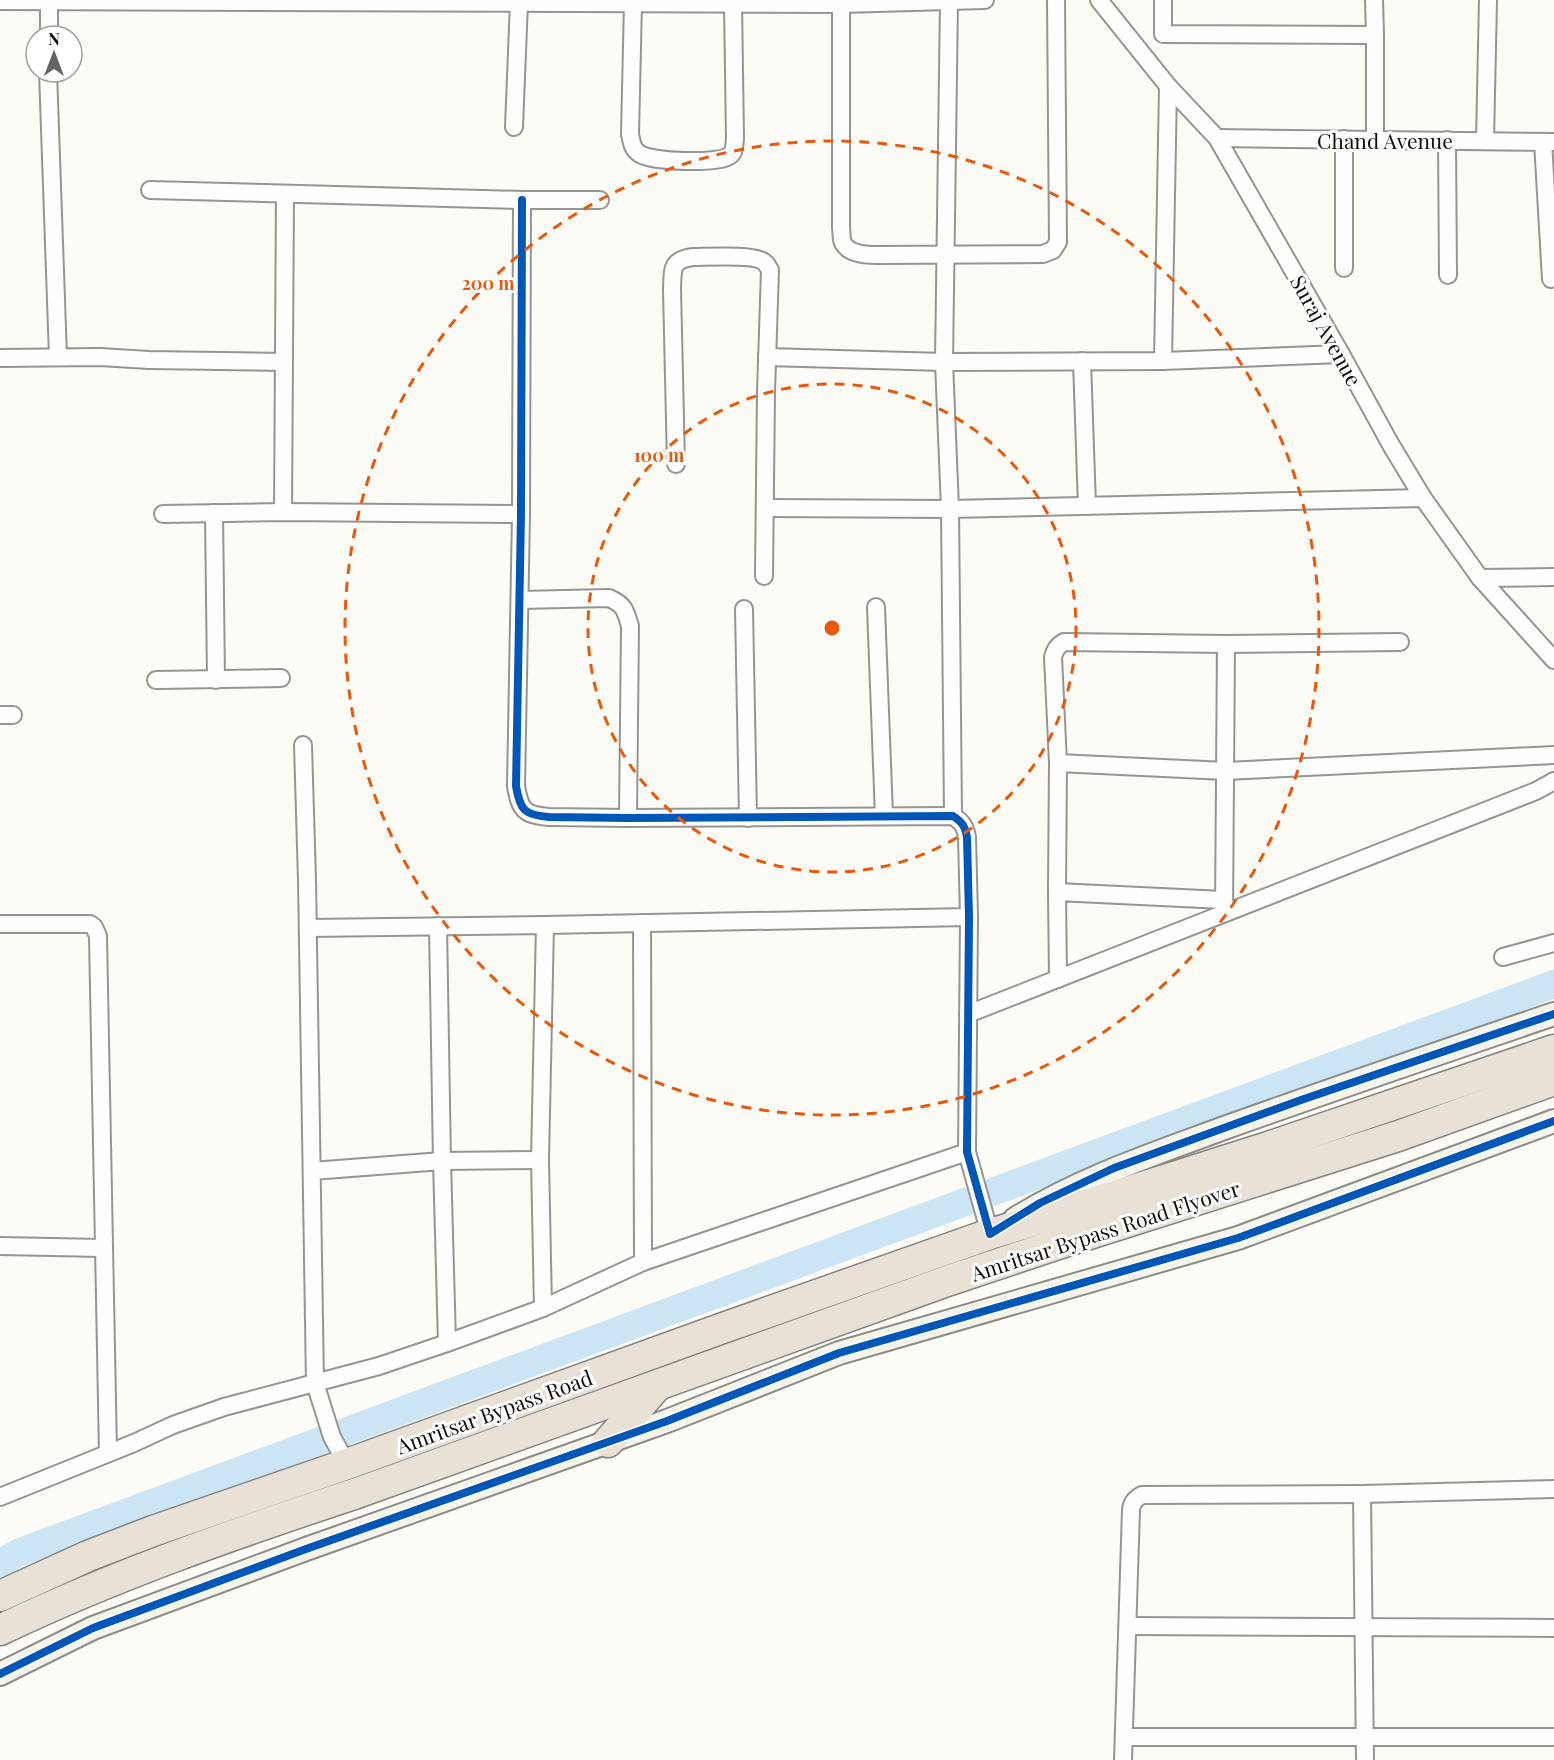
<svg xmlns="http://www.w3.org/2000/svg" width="1554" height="1760" font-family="'Playfair Display',serif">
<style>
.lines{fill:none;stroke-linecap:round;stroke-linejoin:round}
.river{stroke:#cce5f5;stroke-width:28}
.street-casing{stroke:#969593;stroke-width:20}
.secondary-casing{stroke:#8c8c89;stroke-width:26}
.highway-casing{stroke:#838380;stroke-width:33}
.street{stroke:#fffefe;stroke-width:16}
.secondary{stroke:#f5f4eb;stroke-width:22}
.highway{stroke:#e9e1d6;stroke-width:30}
.cycleway-casing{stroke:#fff;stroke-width:11}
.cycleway{stroke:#0057b8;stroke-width:8}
.ring{fill:none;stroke:#e8590c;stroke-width:3;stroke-dasharray:10 8}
.labels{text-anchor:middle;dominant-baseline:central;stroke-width:6;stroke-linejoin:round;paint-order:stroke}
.street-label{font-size:21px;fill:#0f0f0f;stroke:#fff}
.centre{fill:#e8590c;stroke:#fff;stroke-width:3}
.ring-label{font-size:18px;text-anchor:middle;font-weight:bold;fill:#e8590c;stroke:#fff;stroke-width:6;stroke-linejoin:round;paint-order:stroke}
</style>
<rect width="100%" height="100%" fill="#fcfbf5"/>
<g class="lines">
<path class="river" d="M0 1563 20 1552 1554 984"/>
<defs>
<g id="street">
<path d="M1099 0 1168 86 1217 138 1341 354 1391 445 1423 498 1480 578 1554 660"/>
<path d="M1163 0V34L1375 35 1374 0"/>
<path d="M0 1 841 4 985 0"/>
<path d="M949 1 944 362 950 509 953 816"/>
<path d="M633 3 630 134C632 143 632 149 640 154 653 162 717 164 729 156 735 153 734 146 735 139L733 3"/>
<path d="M841 4V228C842 233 841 239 843 243 849 254 865 255 876 255L1043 254 1053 250 1058 242 1056 0"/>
<path d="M49 36V1"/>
<path d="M48 72 58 357"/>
<path d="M514 127 519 2"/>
<path d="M1217 138 1554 142"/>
<path d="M1344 139V268"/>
<path d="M1375 139V35"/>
<path d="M1447 140 1448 275"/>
<path d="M1485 140 1488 0"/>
<path d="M1543 142 1551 279"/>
<path d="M150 190 522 200H600"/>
<path d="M522 200 521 514 516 786C520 810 524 815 549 817L628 818 953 816C962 822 965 826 967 837L969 917 967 1152 990 1234"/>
<path d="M767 357 944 362 1163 361 1341 354"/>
<path d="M0 358 100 357 149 360 284 362"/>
<path d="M1082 361 1087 506"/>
<path d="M1163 361 1168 86"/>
<path d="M676 464 672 289C673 270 670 260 693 257 707 257 755 254 764 262 767 264 768 267 770 270L766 392 764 576"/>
<path d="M765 508 950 509 1423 498"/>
<path d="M283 512 285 194"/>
<path d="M214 513 216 680"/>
<path d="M163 514 283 512 521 514"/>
<path d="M1480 578 1554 577"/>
<path d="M520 600 609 598C625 605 625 610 630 626L628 818"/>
<path d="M876 607 884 816"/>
<path d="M744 609 748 818"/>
<path d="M156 680 281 678"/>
<path d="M0 715H13"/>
<path d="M303 745 307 880 315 1383 332 1437 347 1464"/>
<path d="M1058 763 1226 771 1554 755"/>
<path d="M1057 892 1058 763 1053 657C1055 650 1057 646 1064 642L1226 644 1400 642"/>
<path d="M1224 913 1226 644"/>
<path d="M642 923 643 1262"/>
<path d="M0 924H90L94 927 98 936 108 1453"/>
<path d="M545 925 969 917"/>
<path d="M438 926 442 1161 447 1343"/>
<path d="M308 928 545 925 540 1160 543 1308"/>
<path d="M1503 957 1554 943"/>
<path d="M1058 979 1057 892 1223 900"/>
<path d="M968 1014 1536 791 1554 781"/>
<path d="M312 1171 442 1161 540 1160"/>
<path d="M0 1246 103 1248"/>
<path d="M1362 1494 1365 1760"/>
<path d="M0 1497 134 1443 173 1425 224 1407 379 1366 447 1343 543 1308 643 1262 967 1152"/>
<path d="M1128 1626 1554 1628"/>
<path d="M1124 1737H1554"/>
<path d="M1123 1760 1131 1510C1132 1502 1135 1499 1142 1495L1362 1494 1554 1489"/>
</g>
<g id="secondary">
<path d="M1015 1219C1081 1178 1154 1154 1227 1127 1336 1088 1445 1051 1554 1014"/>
<path d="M0 1674 93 1628 306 1549 667 1421 839 1353 1238 1238 1554 1121"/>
</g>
<g id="highway">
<path d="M608 1442 656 1387"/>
<path d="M0 1596 88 1556 153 1531 347 1464 723 1328 990 1234 1070 1210 1265 1148 1554 1050"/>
<path d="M0 1630C115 1575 236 1533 357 1493L950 1280 1064 1242 1398 1136 1554 1080"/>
</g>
</defs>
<use href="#street" class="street-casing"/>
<use href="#secondary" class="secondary-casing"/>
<use href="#highway" class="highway-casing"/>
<use href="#street" class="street"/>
<use href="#secondary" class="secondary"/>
<use href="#highway" class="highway"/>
<defs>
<g id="cycleway">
<path d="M522 200 521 514 516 786C520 810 524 815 549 817L628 818 953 816C962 822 965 826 967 837L969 917 967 1152 990 1234 1040 1203 1114 1168 1301 1100 1554 1014"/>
<path d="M0 1674 93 1628 306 1549 667 1421 839 1353 1238 1238 1554 1121"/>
</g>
</defs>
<use href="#cycleway" class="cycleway-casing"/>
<use href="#cycleway" class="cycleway"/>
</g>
<g class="ring">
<circle cx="832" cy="628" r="244"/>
<circle cx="832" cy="628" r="487"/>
</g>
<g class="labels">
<g class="street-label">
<text x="1385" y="140">Chand Avenue</text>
<text transform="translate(1327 330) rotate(61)">Suraj Avenue</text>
<text transform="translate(1105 1230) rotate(-18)">Amritsar Bypass Road Flyover</text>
<text transform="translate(494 1411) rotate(-20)">Amritsar Bypass Road</text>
</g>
</g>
<circle cx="832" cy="628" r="9" class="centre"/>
<g class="ring-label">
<text x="488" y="290">200 m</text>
<text x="659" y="462">100 m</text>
</g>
<g transform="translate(54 54)"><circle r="28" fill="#ffffff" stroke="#9f9f9f" stroke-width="1.5"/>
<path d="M0-4.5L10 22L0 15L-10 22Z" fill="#626260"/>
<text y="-9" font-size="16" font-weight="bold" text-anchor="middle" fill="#0f0f0f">N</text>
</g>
</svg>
